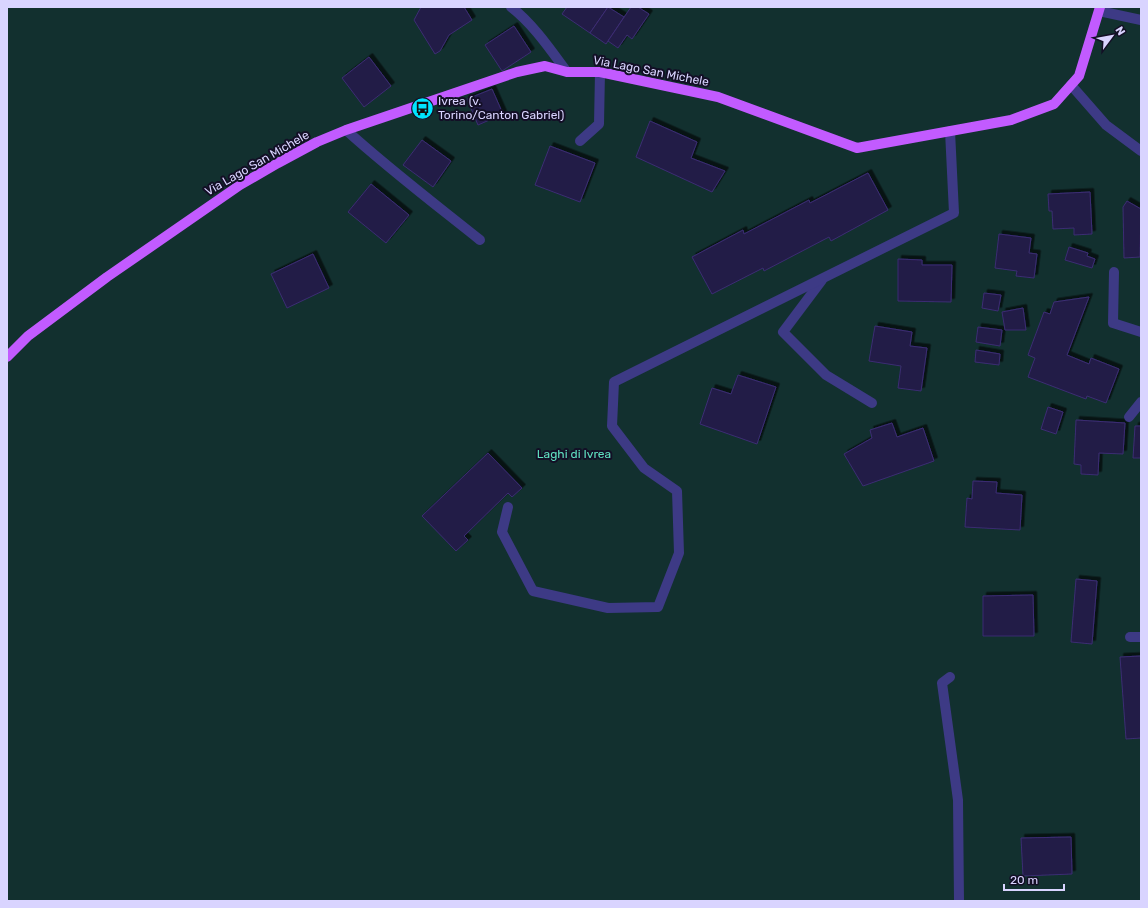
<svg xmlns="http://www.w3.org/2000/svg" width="1148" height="908" font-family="Rubik,sans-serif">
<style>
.green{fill:#12302f}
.building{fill:#241b47;stroke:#3b2d73;filter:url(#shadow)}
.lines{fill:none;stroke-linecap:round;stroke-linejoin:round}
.minor{stroke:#3d3a85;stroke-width:10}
.major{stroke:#c25bff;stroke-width:10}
.labels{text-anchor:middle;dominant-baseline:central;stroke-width:4;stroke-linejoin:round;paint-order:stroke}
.street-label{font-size:12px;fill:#d9d4ff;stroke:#130f26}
.poi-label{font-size:12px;fill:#d9d4ff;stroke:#130f26;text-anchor:start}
.park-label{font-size:12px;fill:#5fe0c0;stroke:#130f26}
</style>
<defs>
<filter id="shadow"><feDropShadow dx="3.5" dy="-3.5" stdDeviation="0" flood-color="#0009"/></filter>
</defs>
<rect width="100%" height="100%" fill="#130f26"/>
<rect class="green" x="7" y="7" width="1134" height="894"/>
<g class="building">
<path d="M421 7H464L472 20 449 35 440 51 435 54 414 20Z"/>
<path d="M567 7H608L590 33 562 14Z"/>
<path d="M608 7 624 17 606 44 590 33Z"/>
<path d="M631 7H638L649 14 632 39 627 35 618 48 608 41Z"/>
<path d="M514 26 531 52 502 71 485 45Z"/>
<path d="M369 57 391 86 364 107 342 78Z"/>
<path d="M492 89 503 114 478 125 467 99Z"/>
<path d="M650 121 697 142 691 158 725 171 712 192 636 157Z"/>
<path d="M422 140 451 161 433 187 403 165Z"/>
<path d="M550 146 595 163 580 202 535 185Z"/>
<path d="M868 173 888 210 831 241 829 237 764 271 763 268 712 294 692 257 743 230 744 234 809 200 810 203Z"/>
<path d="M371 184 409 215 386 243 348 212Z"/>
<path d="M1090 192 1092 234 1074 235V228L1053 229 1052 211H1049L1048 194Z"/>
<path d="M1127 201 1141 209 1140 257 1124 258 1123 207Z"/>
<path d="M999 234 1031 238 1029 253 1037 254 1034 278 1016 276 1017 271 995 268Z"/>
<path d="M1069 247 1088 253 1087 256 1095 259 1092 268 1065 260Z"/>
<path d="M313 254 329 288 287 308 271 274Z"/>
<path d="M898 259 922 260V265H952L951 302 898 301Z"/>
<path d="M984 293 1001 295 998 311 982 308Z"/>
<path d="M1089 297 1067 355 1089 364 1091 358 1119 369 1106 403 1087 396 1086 399 1028 377 1035 358 1028 355 1044 312 1050 314 1054 302Z"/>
<path d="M1023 308 1026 330H1005L1002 312Z"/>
<path d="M875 326 912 332 910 346 927 348 921 391 898 388 901 366 869 361Z"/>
<path d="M978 327 1002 330 1000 346 976 342Z"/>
<path d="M976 350 1000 354 999 365 975 362Z"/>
<path d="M738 375 776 387 757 444 700 424 712 388 731 394Z"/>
<path d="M1048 407 1063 412 1056 434 1041 429Z"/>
<path d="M1076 420 1125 423 1123 454 1099 453 1098 475 1081 474V465L1074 464Z"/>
<path d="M892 423 897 437 923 428 934 461 863 486 844 454 872 438 870 430Z"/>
<path d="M1135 426H1141V458H1133Z"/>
<path d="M488 453 522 488 512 497 508 493 464 536 468 540 456 551 422 516Z"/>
<path d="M973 481 997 482 996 493 1022 495 1020 530 965 527 967 498 972 499Z"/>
<path d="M1076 579 1097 581 1092 644 1071 642Z"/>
<path d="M1033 595 1034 636H983V596Z"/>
<path d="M1141 656V738L1126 739 1120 657Z"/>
<path d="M1071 837 1072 874 1023 876 1021 838Z"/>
</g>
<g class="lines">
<g class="minor">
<path d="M511 7C533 24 550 49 567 72"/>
<path d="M1099 11 1141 20"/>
<path d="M1071 85 1106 125 1141 151"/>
<path d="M346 130C389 169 435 204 480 240"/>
<path d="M580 141 599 124 600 72"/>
<path d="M1114 272 1113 323 1141 332"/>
<path d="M822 280 783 332 826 375 872 403"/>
<path d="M1129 417 1141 402"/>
<path d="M508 507 502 532 533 591 608 608 658 607 679 553 677 491 644 468 612 426 614 382 954 213 950 131"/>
<path d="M1130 637H1141"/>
<path d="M950 677 942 683 958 800 959 901"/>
</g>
<path class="major" d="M7 357 28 336 107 277 240 185 278 163 317 142 346 130 517 72 545 66 567 72H600L718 97 857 148 1011 120 1054 104 1079 76 1100 7"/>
</g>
<defs>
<symbol id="bus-disc" viewBox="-11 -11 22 22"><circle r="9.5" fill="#00e5ff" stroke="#130f26"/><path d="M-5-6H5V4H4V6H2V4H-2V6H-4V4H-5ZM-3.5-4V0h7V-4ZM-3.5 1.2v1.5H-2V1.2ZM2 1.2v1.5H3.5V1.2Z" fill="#111"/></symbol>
</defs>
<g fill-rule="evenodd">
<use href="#bus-disc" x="410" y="96" width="25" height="25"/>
</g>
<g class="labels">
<g class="street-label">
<text transform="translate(651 71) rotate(11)">Via Lago San Michele</text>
<text transform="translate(257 163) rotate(-30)">Via Lago San Michele</text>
</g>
<g class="poi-label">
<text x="438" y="101">Ivrea (v.<tspan x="438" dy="14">Torino/Canton Gabriel)</tspan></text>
</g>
<g class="park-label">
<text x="574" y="454">Laghi di Ivrea</text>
</g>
</g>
<rect width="1148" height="908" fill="none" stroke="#d9d4ff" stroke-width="16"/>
<g transform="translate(1112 36) rotate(58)" stroke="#130f26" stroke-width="3" paint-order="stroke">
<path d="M0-3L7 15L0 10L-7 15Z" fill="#d9d4ff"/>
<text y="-6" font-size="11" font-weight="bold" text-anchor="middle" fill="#d9d4ff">N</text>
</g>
<path d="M1004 884v6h60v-6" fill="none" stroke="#d9d4ff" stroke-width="2"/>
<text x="1010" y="884" font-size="12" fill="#d9d4ff" stroke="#130f26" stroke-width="3" paint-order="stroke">20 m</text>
</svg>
